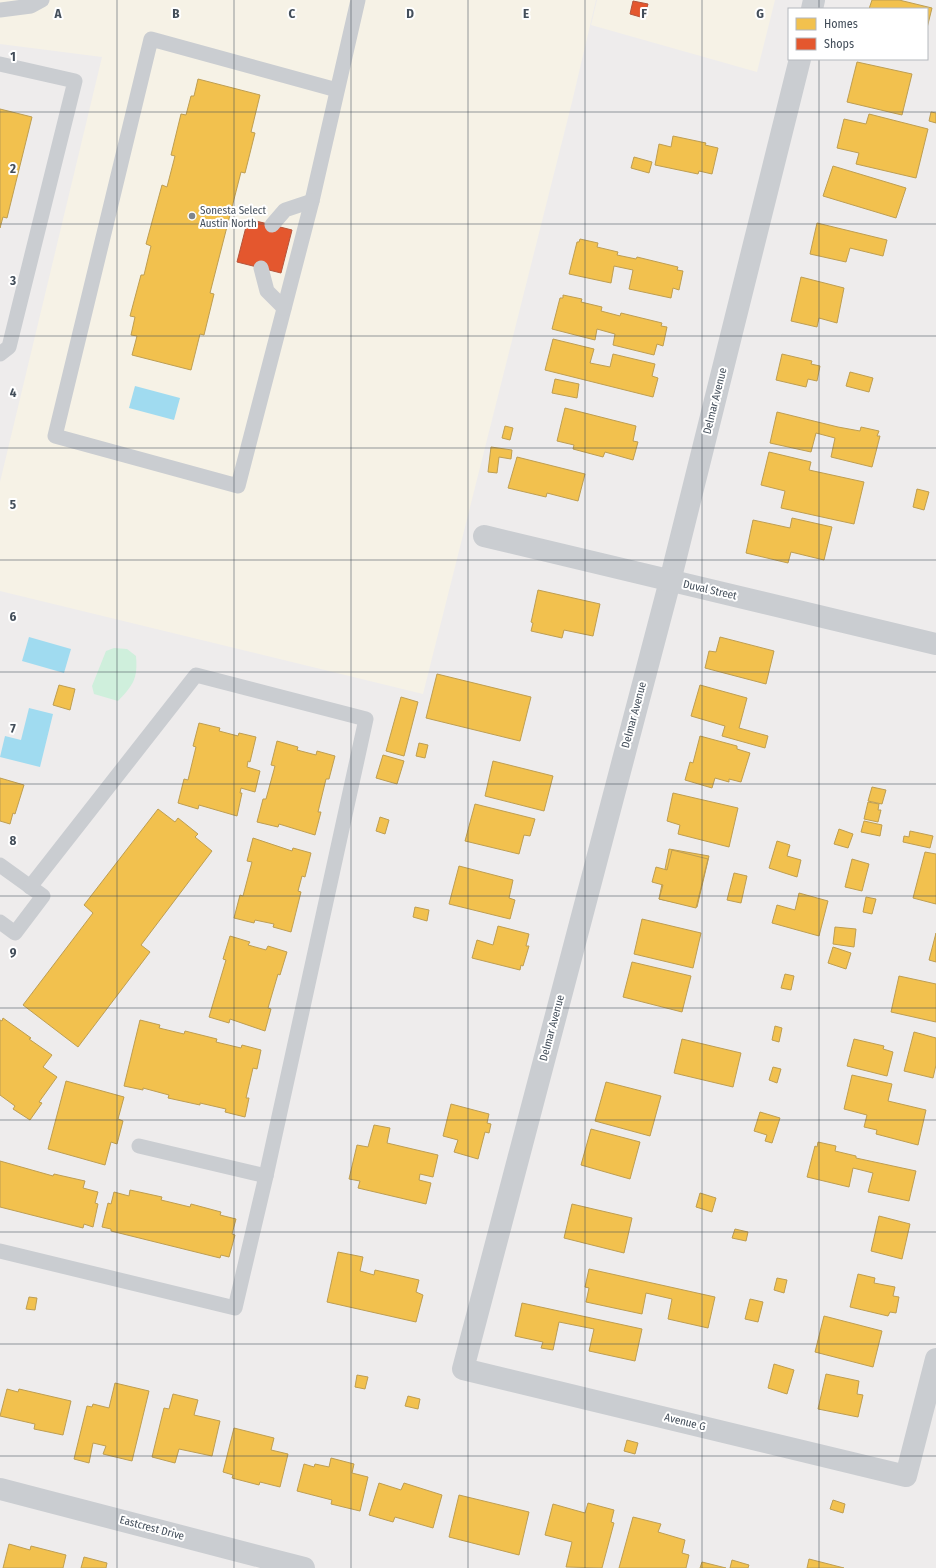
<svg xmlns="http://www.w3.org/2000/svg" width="936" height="1568" font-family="'Fira Sans Condensed',sans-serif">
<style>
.commercial{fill:#f6f2e6}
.green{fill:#cfefdc}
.water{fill:#a0dbf0}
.homes{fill:#f2c14e;stroke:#be9e52}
.shops{fill:#e4572e;stroke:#b4543b}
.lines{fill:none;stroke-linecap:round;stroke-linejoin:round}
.lane{stroke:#cacdd1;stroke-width:15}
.street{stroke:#cacdd1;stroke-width:22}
.grid{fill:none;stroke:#434e5a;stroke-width:1;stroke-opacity:0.55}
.poi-dot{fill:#7f858d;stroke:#fff;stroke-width:1.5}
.labels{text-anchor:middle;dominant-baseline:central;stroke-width:4;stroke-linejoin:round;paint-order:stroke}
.poi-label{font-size:11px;fill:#434e5a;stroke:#fff;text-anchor:start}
.street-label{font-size:11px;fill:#434e5a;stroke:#fff}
.grid-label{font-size:13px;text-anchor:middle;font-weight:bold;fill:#434e5a;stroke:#fff;stroke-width:4;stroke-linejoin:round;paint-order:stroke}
</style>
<rect width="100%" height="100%" fill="#eeecec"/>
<g class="commercial">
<path d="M0 0H596L572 102 423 694 0 591V482L102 57 0 44Z"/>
<path d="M597 0H775L757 72 591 25Z"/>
</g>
<path class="green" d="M114 648 127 649 136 656C138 679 133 685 118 701L94 694 92 686 106 651Z"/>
<g class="water">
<path d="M135 386 180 398 174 420 129 408Z"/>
<path d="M29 637 71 649 64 673 22 661Z"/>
<path d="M29 708 53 714 40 767 0 757 5 736 21 740Z"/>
</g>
<g class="homes">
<path d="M872 0H899L932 8 927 28V9H869Z"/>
<path d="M857 62 912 74 902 115 847 102Z"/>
<path d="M198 79 260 95 251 132 255 133 245 173 241 172 210 293 214 294 204 335 200 334 191 370 132 355 137 336 131 335 135 317 130 316 141 275H144L151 246 146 244 162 185 167 187 175 156 171 155 181 114 186 115 191 96H194Z"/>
<path d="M0 109 32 117 7 218 3 217 0 228Z"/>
<path d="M931 112 936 113V123L929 121Z"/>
<path d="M869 114 928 129 916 178 856 164 859 153 837 148 844 119 866 124Z"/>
<path d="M673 136 706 143 705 145 718 148 712 174 699 171 698 174 655 165 659 144 671 147Z"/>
<path d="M634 157 652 162 649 173 631 168Z"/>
<path d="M833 166 906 188 896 218 823 196Z"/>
<path d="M817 223 887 240 883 256 850 248 846 262 810 254Z"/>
<path d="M580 239 598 243 597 247 618 252 617 255 636 259 637 257 678 267 677 270 683 271 679 290 673 288 671 298 629 289 633 270 614 266 611 283 569 274 577 242H579Z"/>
<path d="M801 277 844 288 837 323 819 318 817 327 791 321Z"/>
<path d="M563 295 582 299 581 302 602 307 601 311 620 316 621 313 662 323 661 326 667 327 663 346 657 344 654 355 613 345 615 334 597 329 595 340 552 329 560 298H563Z"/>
<path d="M553 339 594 349 590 363 610 367 613 354 655 364 652 376 658 378 653 397 545 370Z"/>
<path d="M782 354 812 361 811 364 820 366 817 381 808 379 806 387 776 380Z"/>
<path d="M850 372 873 378 869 392 846 386Z"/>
<path d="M555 379 579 384 577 398 552 393Z"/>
<path d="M565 408 636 426 633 441 638 442 633 460 605 452 603 457 573 449 574 445 557 441Z"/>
<path d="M777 412 838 427 860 431 861 427 879 431 877 436H880L872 467 831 457 835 438 816 433 811 452 770 443Z"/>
<path d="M505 426 513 428 510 440 502 438Z"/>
<path d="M491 447 512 450 511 459 499 457 497 473 488 472Z"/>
<path d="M769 452 811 462 809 470 864 482 854 524 781 508 785 491 761 485Z"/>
<path d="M517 457 585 474 578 501 547 493 546 497 508 488Z"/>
<path d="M917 489 929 492 924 510 913 507Z"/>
<path d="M792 518 832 527 824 560 791 552 788 563 746 553 753 520 790 528Z"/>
<path d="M538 590 600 604 593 636 564 630 562 638 531 631 533 623 531 622 532 618Z"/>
<path d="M720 637 774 651 766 684 705 668 709 651 716 652Z"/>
<path d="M437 674 531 697 520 741 426 718Z"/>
<path d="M59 685 75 689 70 710 53 705Z"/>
<path d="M700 685 747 698 739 728 768 736 765 748 722 736 725 726 691 716Z"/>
<path d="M401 697 418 702 404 756 386 751Z"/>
<path d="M199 723 220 728 219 731 238 736 239 733 256 737 250 762 248 761 247 767 260 771 255 792 241 788 240 793H242L237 816 199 805 198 809 178 803 184 779 188 780 196 747 193 746Z"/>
<path d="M700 736 737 746V749L750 753 741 782 729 779V782L715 778 712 788 685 780 690 762 693 763Z"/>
<path d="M277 741 298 747 297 750 316 755 317 751 335 756 329 779H326L318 812H321L315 835 279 824 278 827 257 822 263 799H266L275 766 271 765Z"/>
<path d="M419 743 428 745 425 758 416 756Z"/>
<path d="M383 755 404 761 397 784 376 778Z"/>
<path d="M493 761 553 776 544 811 485 796Z"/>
<path d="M0 778 24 785 15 814 13 813 10 824 0 821Z"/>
<path d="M872 787 886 790 882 804 868 801Z"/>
<path d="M673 793 738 808 729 847 678 834 680 825 667 821Z"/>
<path d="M868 802 879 804 878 810H881L878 822 864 819Z"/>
<path d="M475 804 535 819 530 836 524 835 519 854 465 841Z"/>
<path d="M158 809 175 822 178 818 198 834 195 837 212 851 141 945 150 952 78 1047 23 1005 93 913 84 905Z"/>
<path d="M380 817 389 820 385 834 376 831Z"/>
<path d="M864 821 882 825 880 836 861 832Z"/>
<path d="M839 829 853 834 848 848 834 844Z"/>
<path d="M910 831 933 836 930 848 903 842 904 836 909 837Z"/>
<path d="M253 838 292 851 293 848 311 853 305 877 302 876 298 891 301 892 291 932 273 927 274 924 255 920 254 923 234 918 240 895 243 896 252 862 247 861Z"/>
<path d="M777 841 790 845 787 856 801 860 797 877 769 868Z"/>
<path d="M669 849 709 856 697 907 659 899Z"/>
<path d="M672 850 708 859 696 908 659 899 663 885 652 882 656 867 667 870Z"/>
<path d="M925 852 936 854V904L913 898Z"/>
<path d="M852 859 869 864 862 891 845 887Z"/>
<path d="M459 866 513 880 509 898 515 900 510 919 449 904Z"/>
<path d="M734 873 747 876 741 903 727 900Z"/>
<path d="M799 893 828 901 819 936 772 923 777 905 795 910Z"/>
<path d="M866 897 876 899 872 914 863 912Z"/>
<path d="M415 907 429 910 427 921 413 917Z"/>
<path d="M642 919 701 933 693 968 634 954Z"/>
<path d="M498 926 529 934 526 946H529L523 966 521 965 520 970 472 958 477 940 493 945Z"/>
<path d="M835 927 856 929 854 947 833 944Z"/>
<path d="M936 933V962L929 960Z"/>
<path d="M230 936 250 942 248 945 266 950 268 946 287 952 280 975 278 974 268 1008 271 1009 265 1031 230 1019 229 1023 209 1017 226 960 223 959Z"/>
<path d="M833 947 851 953 846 969 828 963Z"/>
<path d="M632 962 691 976 682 1012 623 997Z"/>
<path d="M785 974 794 976 791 990 781 988Z"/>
<path d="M899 976 936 984V1022L891 1012Z"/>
<path d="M3 1018 31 1038 29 1039 52 1055 43 1067 57 1077 39 1102 42 1103 30 1120 13 1109 15 1106 0 1095V1020L2 1021Z"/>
<path d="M140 1020 160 1025 159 1028 184 1034 185 1031 217 1039 216 1042 241 1048 242 1045 261 1050 257 1069 253 1068 246 1098H249L245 1117 225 1112 226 1109 200 1103V1105L168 1098 169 1095 143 1088V1090L124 1086Z"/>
<path d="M775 1026 782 1028 779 1042 772 1040Z"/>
<path d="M914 1032 936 1038V1065L933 1078 904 1071Z"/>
<path d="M682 1039 741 1053 733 1087 674 1073Z"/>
<path d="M854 1039 884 1046 883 1049 893 1052 887 1076 847 1066Z"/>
<path d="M773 1067 781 1069 777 1083 769 1080Z"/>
<path d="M852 1075 892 1084 888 1101 926 1110 918 1145 876 1134 877 1130 864 1127 867 1115 844 1109Z"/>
<path d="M66 1081 124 1097 118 1119 123 1121 117 1144 111 1142 105 1165 48 1149Z"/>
<path d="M606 1082 661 1096 650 1136 595 1121Z"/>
<path d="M451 1104 489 1114 487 1123 491 1124 489 1133 485 1132 478 1159 454 1152 458 1140 443 1136Z"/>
<path d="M760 1112 780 1118 772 1143 765 1141 767 1135 754 1131Z"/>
<path d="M374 1125 390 1128 387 1143 438 1155 433 1177 420 1174 419 1180 431 1183 426 1204 358 1188 360 1181 349 1179 357 1145 368 1147Z"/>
<path d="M591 1129 640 1142 630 1179 581 1165Z"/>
<path d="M818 1142 836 1146 835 1151 856 1156V1158L916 1171 909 1201 868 1192 873 1173 853 1168 849 1187 807 1177 815 1146 817 1147Z"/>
<path d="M0 1161 53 1176 54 1174 85 1181 83 1188 98 1192 95 1203 98 1204 93 1227 84 1224 83 1228 0 1207Z"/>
<path d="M130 1190 162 1197 161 1200 190 1207 191 1204 221 1212 220 1215 236 1219 232 1234 235 1235 229 1257 221 1255 220 1258 111 1231V1229L102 1227 108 1203 111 1204 114 1192 129 1196Z"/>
<path d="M700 1193 716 1198 712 1212 696 1207Z"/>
<path d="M572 1204 632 1218 624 1253 564 1238Z"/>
<path d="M879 1216 910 1224 902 1259 871 1251Z"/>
<path d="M735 1229 748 1232 746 1241 732 1238Z"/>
<path d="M338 1252 363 1257 360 1271 374 1275 375 1270 419 1280 416 1292 423 1295 416 1322 327 1302Z"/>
<path d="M589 1269 715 1297 708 1328 668 1319 672 1299 646 1293 642 1314 586 1302 589 1288 585 1287Z"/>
<path d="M858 1274 875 1278 874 1283 895 1287 893 1296 899 1297 896 1313 890 1312 888 1316 850 1307Z"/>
<path d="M777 1278 787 1280 784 1293 774 1290Z"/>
<path d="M29 1297 37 1298 35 1310 26 1309Z"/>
<path d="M750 1299 763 1302 758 1322 745 1319Z"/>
<path d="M522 1303 642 1329 635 1361 589 1351 594 1329 559 1322 553 1350 541 1348 543 1342 515 1336Z"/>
<path d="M824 1316 882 1331 873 1367 815 1352Z"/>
<path d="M774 1364 794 1370 787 1394 768 1388Z"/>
<path d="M826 1374 859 1381 857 1394 863 1395 858 1417 818 1409Z"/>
<path d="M357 1375 368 1377 365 1389 355 1387Z"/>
<path d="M115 1383 149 1391 132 1461 103 1454 106 1446 93 1443 89 1463 74 1459 87 1406 92 1407 93 1404 109 1408Z"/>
<path d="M7 1389 18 1392 19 1389 71 1401 63 1435 34 1429 35 1424 0 1416Z"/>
<path d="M173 1394 198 1400 194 1415 220 1421 212 1456 179 1449 175 1463 152 1457 164 1408 169 1409Z"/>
<path d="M408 1396 420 1399 418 1409 405 1406Z"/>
<path d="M234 1428 274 1438 271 1450 288 1454 280 1487 260 1482 259 1485 232 1478 233 1475 223 1472Z"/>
<path d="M627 1440 638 1443 635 1454 624 1451Z"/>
<path d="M331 1458 354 1464 352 1473 368 1477 360 1511 331 1504 332 1500 297 1491 304 1464 314 1467 315 1464 329 1467Z"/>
<path d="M379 1483 401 1490 404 1483 442 1495 433 1528 395 1517 393 1522 369 1515Z"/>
<path d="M459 1495 529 1512 519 1555 449 1537Z"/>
<path d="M833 1500 845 1504 843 1513 830 1509Z"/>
<path d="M588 1503 614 1510 611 1522 614 1523 602 1568 566 1567 572 1542 545 1535 553 1504 585 1513Z"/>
<path d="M633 1517 661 1524 658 1532 685 1540 682 1553 689 1555 686 1568H619Z"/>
<path d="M9 1544 30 1550 31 1546 66 1555 63 1568H3Z"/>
<path d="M84 1557 107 1563 106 1568H81Z"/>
<path d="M809 1559 844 1568H807Z"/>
<path d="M732 1560 749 1565 748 1568H730Z"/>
<path d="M702 1562 726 1568H700Z"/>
</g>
<g class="shops">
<path d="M633 1 648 4 644 18 630 14Z"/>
<path d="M248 219 292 230 281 273 237 262Z"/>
</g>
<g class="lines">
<g class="lane">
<path d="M0 10 31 6 42 0"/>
<path d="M0 64 75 81 9 347 0 354"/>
<path d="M337 90 151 39 55 436 238 486 312 201 358 0"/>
<path d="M272 225 285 210 312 201"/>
<path d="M261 268 267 291 284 308"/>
<path d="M0 865 43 896 15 933 0 922"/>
<path d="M139 1146 266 1176"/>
<path d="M0 1251 235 1308 266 1176 366 719 196 675 30 887"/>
</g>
<g class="street">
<path d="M812 9 814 0"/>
<path d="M800 59 670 581 463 1369 906 1476 936 1359"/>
<path d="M484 536 936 644"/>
<path d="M0 1489 304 1568"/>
</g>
</g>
<path class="grid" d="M117 0V1568M234 0V1568M351 0V1568M468 0V1568M585 0V1568M702 0V1568M819 0V9M819 59V1568M0 112H936M0 224H936M0 336H936M0 448H936M0 560H936M0 672H936M0 784H936M0 896H936M0 1008H936M0 1120H936M0 1232H936M0 1344H936M0 1456H936"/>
<circle class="poi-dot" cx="192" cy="216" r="4"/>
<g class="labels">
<g class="poi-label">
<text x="200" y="210">Sonesta Select<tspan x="200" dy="13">Austin North</tspan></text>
</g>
<g class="street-label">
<text transform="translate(715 401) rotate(-76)">Delmar Avenue</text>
<text transform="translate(710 590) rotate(13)">Duval Street</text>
<text transform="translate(634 715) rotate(-75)">Delmar Avenue</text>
<text transform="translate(552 1028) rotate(-75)">Delmar Avenue</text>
<text transform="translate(685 1422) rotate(14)">Avenue G</text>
<text transform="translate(152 1528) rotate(15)">Eastcrest Drive</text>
</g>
</g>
<g class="grid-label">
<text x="58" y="18">A</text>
<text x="176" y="18">B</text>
<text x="292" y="18">C</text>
<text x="410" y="18">D</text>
<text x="526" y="18">E</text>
<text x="644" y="18">F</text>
<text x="760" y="18">G</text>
<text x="13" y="61">1</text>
<text x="13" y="173">2</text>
<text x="13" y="285">3</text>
<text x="13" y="397">4</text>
<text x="13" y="509">5</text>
<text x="13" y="621">6</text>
<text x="13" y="733">7</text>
<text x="13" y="845">8</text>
<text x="13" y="957">9</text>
</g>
<rect x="788" y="8" width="140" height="52" fill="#ffffff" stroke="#b4b8bd"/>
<rect x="796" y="18" width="20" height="12" fill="#f2c14e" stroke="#b4b8bd"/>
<text x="824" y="28" font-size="12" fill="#434e5a">Homes</text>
<rect x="796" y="38" width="20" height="12" fill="#e4572e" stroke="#b4b8bd"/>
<text x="824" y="48" font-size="12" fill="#434e5a">Shops</text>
</svg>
